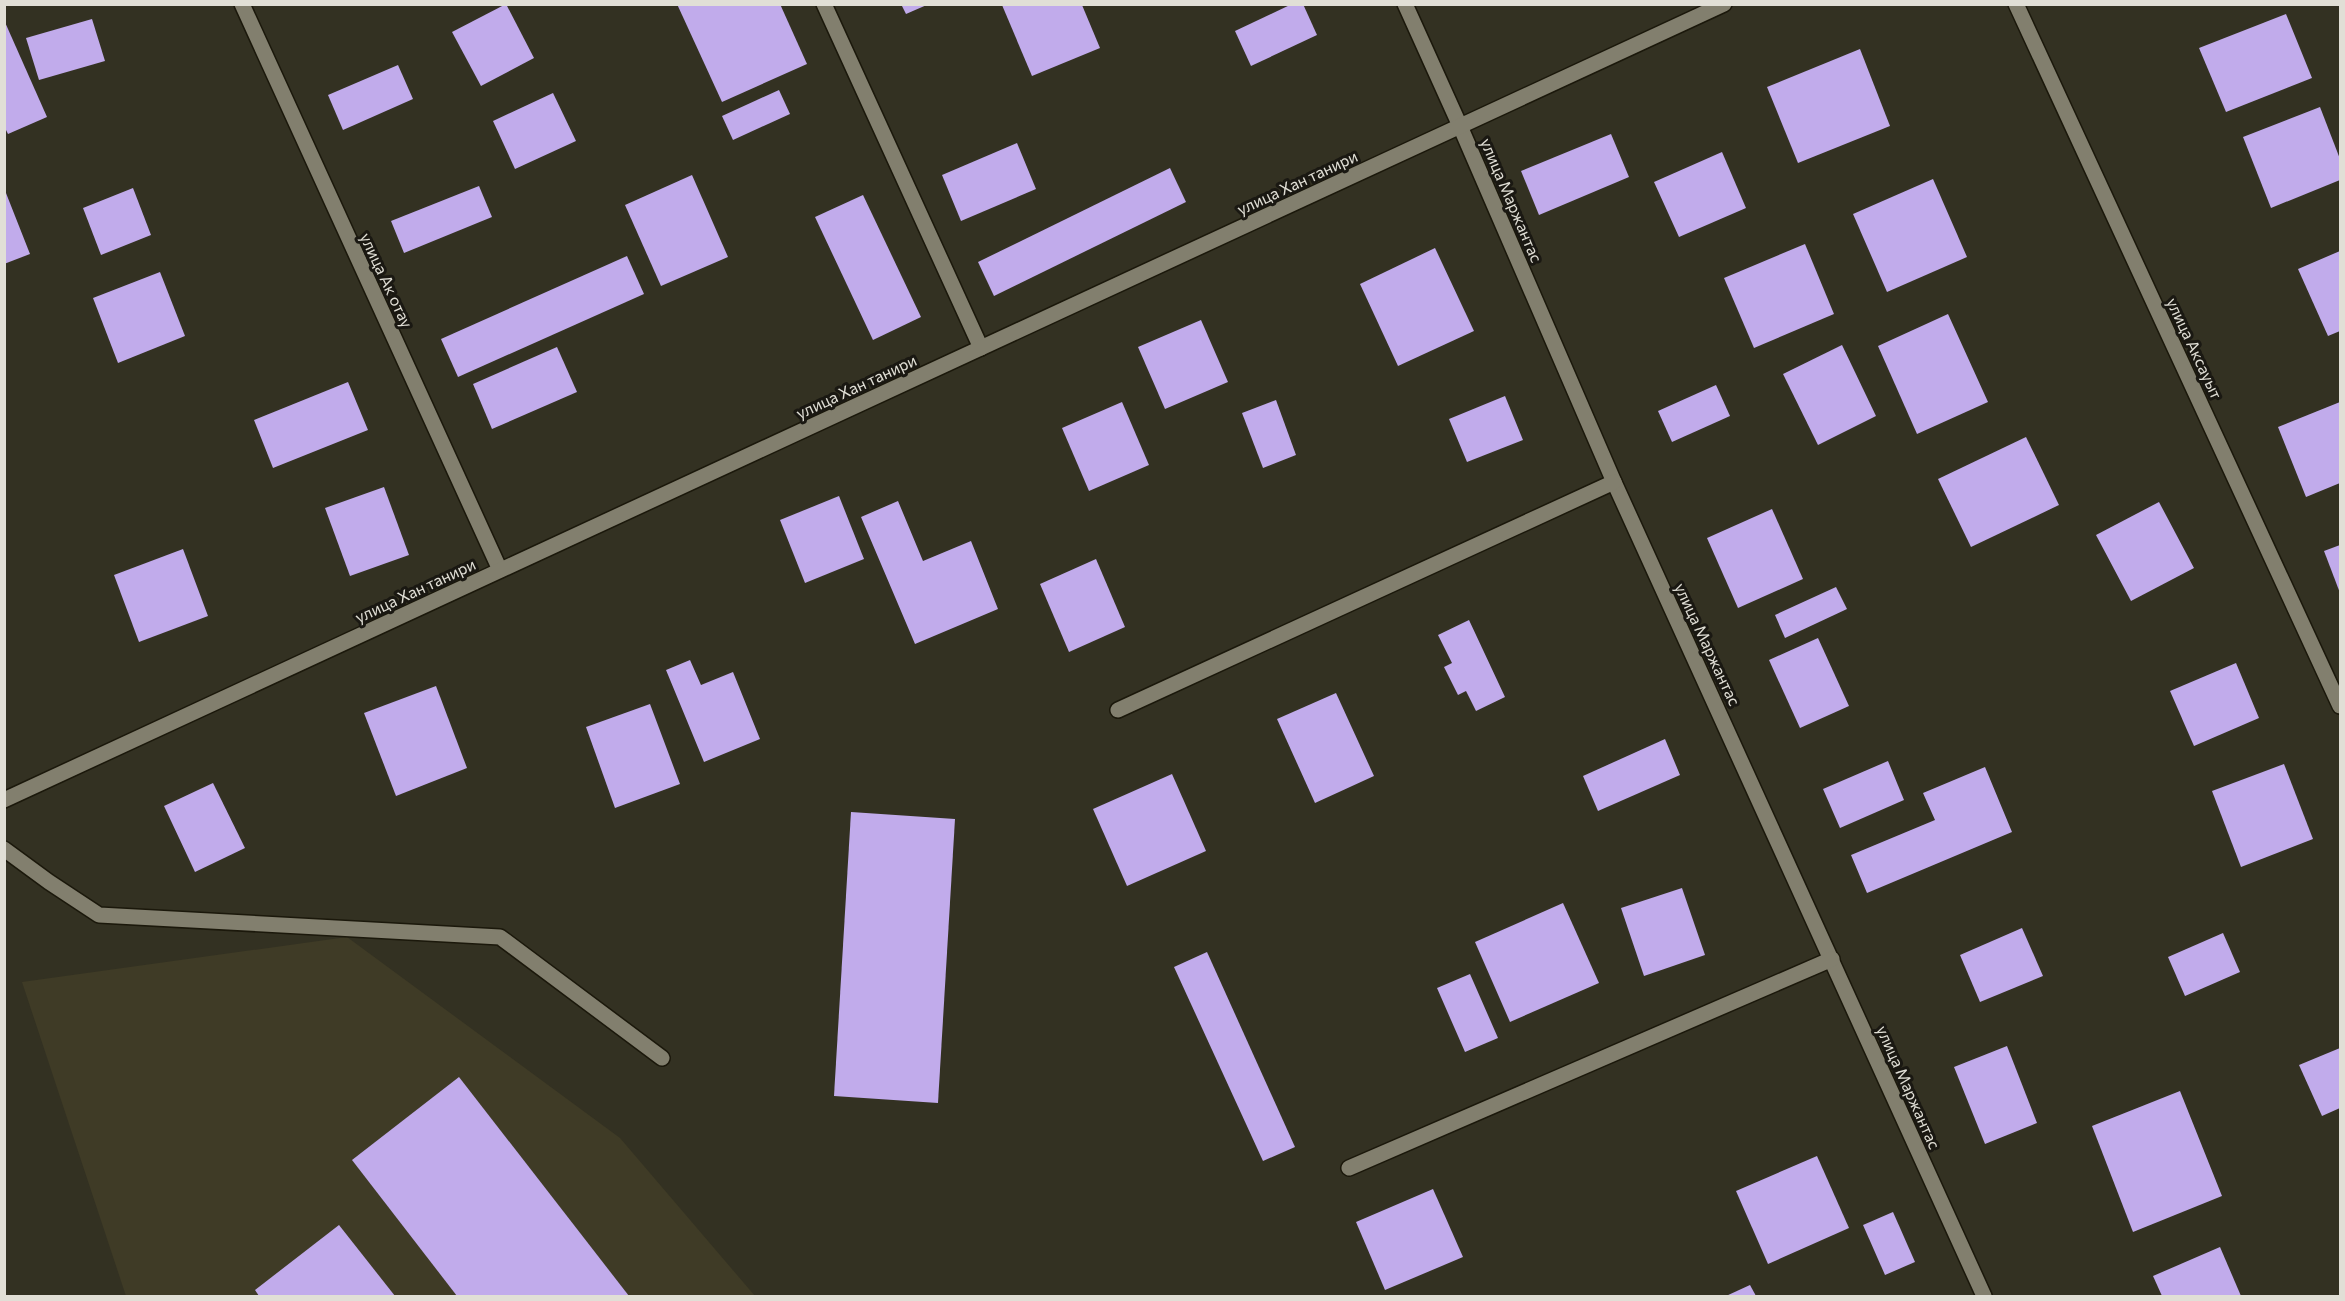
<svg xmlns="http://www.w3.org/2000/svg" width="2345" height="1301" font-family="Commissioner,sans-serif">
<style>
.built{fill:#3f3b26}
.building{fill:#c1abeb}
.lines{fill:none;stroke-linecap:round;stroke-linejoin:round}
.minor-casing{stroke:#1b180b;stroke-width:18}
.minor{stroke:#827f6e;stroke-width:15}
.labels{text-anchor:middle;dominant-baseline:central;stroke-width:6;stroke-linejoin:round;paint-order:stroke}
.street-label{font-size:16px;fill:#e1dfd6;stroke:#1a1812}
</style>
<rect width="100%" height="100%" fill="#333122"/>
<path class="built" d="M347 937 620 1138 755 1296H126L22 982Z"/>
<g class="building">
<path d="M506 4 534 58 481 86 452 32Z"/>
<path d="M677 4H780L807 64 722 102Z"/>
<path d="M901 4H929L906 14Z"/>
<path d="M1292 4H1303L1317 35 1251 66 1235 31Z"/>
<path d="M1002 5H1082L1100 48 1032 76Z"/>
<path d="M2286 14 2312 78 2226 112 2199 48Z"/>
<path d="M92 19 105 61 39 80 26 38Z"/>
<path d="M4 20 47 117 8 134 4 126Z"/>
<path d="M1860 49 1890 126 1798 163 1767 87Z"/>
<path d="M398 65 413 99 343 130 328 95Z"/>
<path d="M779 90 790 114 733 140 722 116Z"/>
<path d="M553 93 576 141 515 169 493 121Z"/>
<path d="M2320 107 2340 159V180L2271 208 2243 137Z"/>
<path d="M1611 134 1629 177 1539 215 1521 171Z"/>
<path d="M1017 143 1036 189 961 221 942 175Z"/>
<path d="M1722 152 1746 208 1679 237 1654 182Z"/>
<path d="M1170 168 1186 202 994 296 978 262Z"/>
<path d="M692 175 728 257 661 286 625 205Z"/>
<path d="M1933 179 1967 257 1887 292 1853 214Z"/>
<path d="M479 186 492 217 404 253 391 221Z"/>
<path d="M4 188 30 254 4 264Z"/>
<path d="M133 188 151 235 101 255 83 208Z"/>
<path d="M863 195 921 317 873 340 815 217Z"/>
<path d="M1805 244 1834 314 1754 348 1724 278Z"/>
<path d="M1435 248 1474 331 1398 366 1360 284Z"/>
<path d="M2340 251V331L2328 336 2298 269Z"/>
<path d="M627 256 644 294 458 377 441 339Z"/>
<path d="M160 272 185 336 118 363 93 298Z"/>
<path d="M1948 314 1988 402 1917 434 1878 346Z"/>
<path d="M1201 320 1228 382 1165 409 1138 347Z"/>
<path d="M1842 345 1876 416 1818 445 1783 374Z"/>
<path d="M557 347 577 392 492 429 473 384Z"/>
<path d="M348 382 368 430 273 468 254 420Z"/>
<path d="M1716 385 1730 416 1672 442 1658 411Z"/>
<path d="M1505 396 1523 440 1467 462 1449 419Z"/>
<path d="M1276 400 1296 455 1263 468 1242 413Z"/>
<path d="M1122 402 1149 465 1089 491 1062 428Z"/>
<path d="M2340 402V483L2306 497 2278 427Z"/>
<path d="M2026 437 2059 505 1971 547 1938 479Z"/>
<path d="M384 487 409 555 350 576 325 508Z"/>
<path d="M839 496 864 559 805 583 780 520Z"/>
<path d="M898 501 923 561 971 541 998 609 915 644 861 517Z"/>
<path d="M2159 502 2194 568 2131 601 2096 535Z"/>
<path d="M1772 509 1803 579 1738 608 1707 538Z"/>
<path d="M2340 545V593L2324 551Z"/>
<path d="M183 549 208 616 139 642 114 575Z"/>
<path d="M1096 559 1125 627 1069 652 1040 584Z"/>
<path d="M1836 587 1847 609 1785 638 1775 615Z"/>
<path d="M1469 620 1505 697 1476 711 1466 691 1458 695 1444 667 1452 663 1438 635Z"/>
<path d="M1818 638 1849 706 1800 728 1769 660Z"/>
<path d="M690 660 701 685 733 672 760 739 704 762 666 670Z"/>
<path d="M2236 663 2259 718 2194 746 2170 691Z"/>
<path d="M436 686 467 768 396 796 364 713Z"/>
<path d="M1336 693 1374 776 1315 803 1277 719Z"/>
<path d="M650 704 680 784 615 808 586 727Z"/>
<path d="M1665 739 1680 775 1598 811 1583 776Z"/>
<path d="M1888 761 1904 800 1840 828 1823 789Z"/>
<path d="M2284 764 2313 839 2241 867 2212 791Z"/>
<path d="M1985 767 2012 832 1867 893 1851 855 1935 820 1923 793Z"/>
<path d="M1172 774 1206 851 1127 886 1093 809Z"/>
<path d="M213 783 245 848 195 872 164 806Z"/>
<path d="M851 812 955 819 938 1103 834 1096Z"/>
<path d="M1682 888 1705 955 1644 976 1621 908Z"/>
<path d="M1563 903 1599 983 1510 1022 1475 942Z"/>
<path d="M2022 928 2043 976 1980 1002 1960 955Z"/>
<path d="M2223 933 2240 972 2185 996 2168 957Z"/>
<path d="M1207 952 1295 1147 1263 1161 1174 967Z"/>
<path d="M1470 974 1498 1038 1465 1052 1437 988Z"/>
<path d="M2007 1046 2037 1123 1985 1144 1954 1067Z"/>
<path d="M2340 1048V1108L2322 1116 2299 1065Z"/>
<path d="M459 1077 629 1296H457L352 1160Z"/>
<path d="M2180 1091 2222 1196 2133 1232 2092 1126Z"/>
<path d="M1817 1156 1849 1228 1768 1264 1736 1191Z"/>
<path d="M1433 1189 1463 1257 1385 1290 1356 1222Z"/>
<path d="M1893 1212 1915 1262 1885 1275 1863 1225Z"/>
<path d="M339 1225 395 1296H259L255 1290Z"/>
<path d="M2220 1247 2241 1296H2162L2153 1276Z"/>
<path d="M1750 1285 1756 1296H1726Z"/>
</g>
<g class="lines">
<defs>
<g id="minor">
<path d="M242 4 500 570"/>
<path d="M824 4 981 348"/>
<path d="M1405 4 1460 126 1614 482 1984 1296"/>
<path d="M2016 4 2340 706"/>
<path d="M1118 710 1614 482"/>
<path d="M4 800 1724 4"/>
<path d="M4 849 49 882 99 915 500 937 662 1058"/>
<path d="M1349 1168 1832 959"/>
</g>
</defs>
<use href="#minor" class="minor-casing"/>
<use href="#minor" class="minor"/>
</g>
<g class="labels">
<g class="street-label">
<text transform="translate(1297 182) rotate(-25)">улица Хан танири</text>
<text transform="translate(1512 200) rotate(67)">улица Маржантас</text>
<text transform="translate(387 280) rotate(65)">улица Ак отау</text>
<text transform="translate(2195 348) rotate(65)">улица Аксауыт</text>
<text transform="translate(856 386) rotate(-25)">улица Хан танири</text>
<text transform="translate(415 590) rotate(-25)">улица Хан танири</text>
<text transform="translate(1708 644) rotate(65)">улица Маржантас</text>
<text transform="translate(1909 1087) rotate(66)">улица Маржантас</text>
</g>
</g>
<rect width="2345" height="1301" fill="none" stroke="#e1dfd6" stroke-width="12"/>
</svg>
